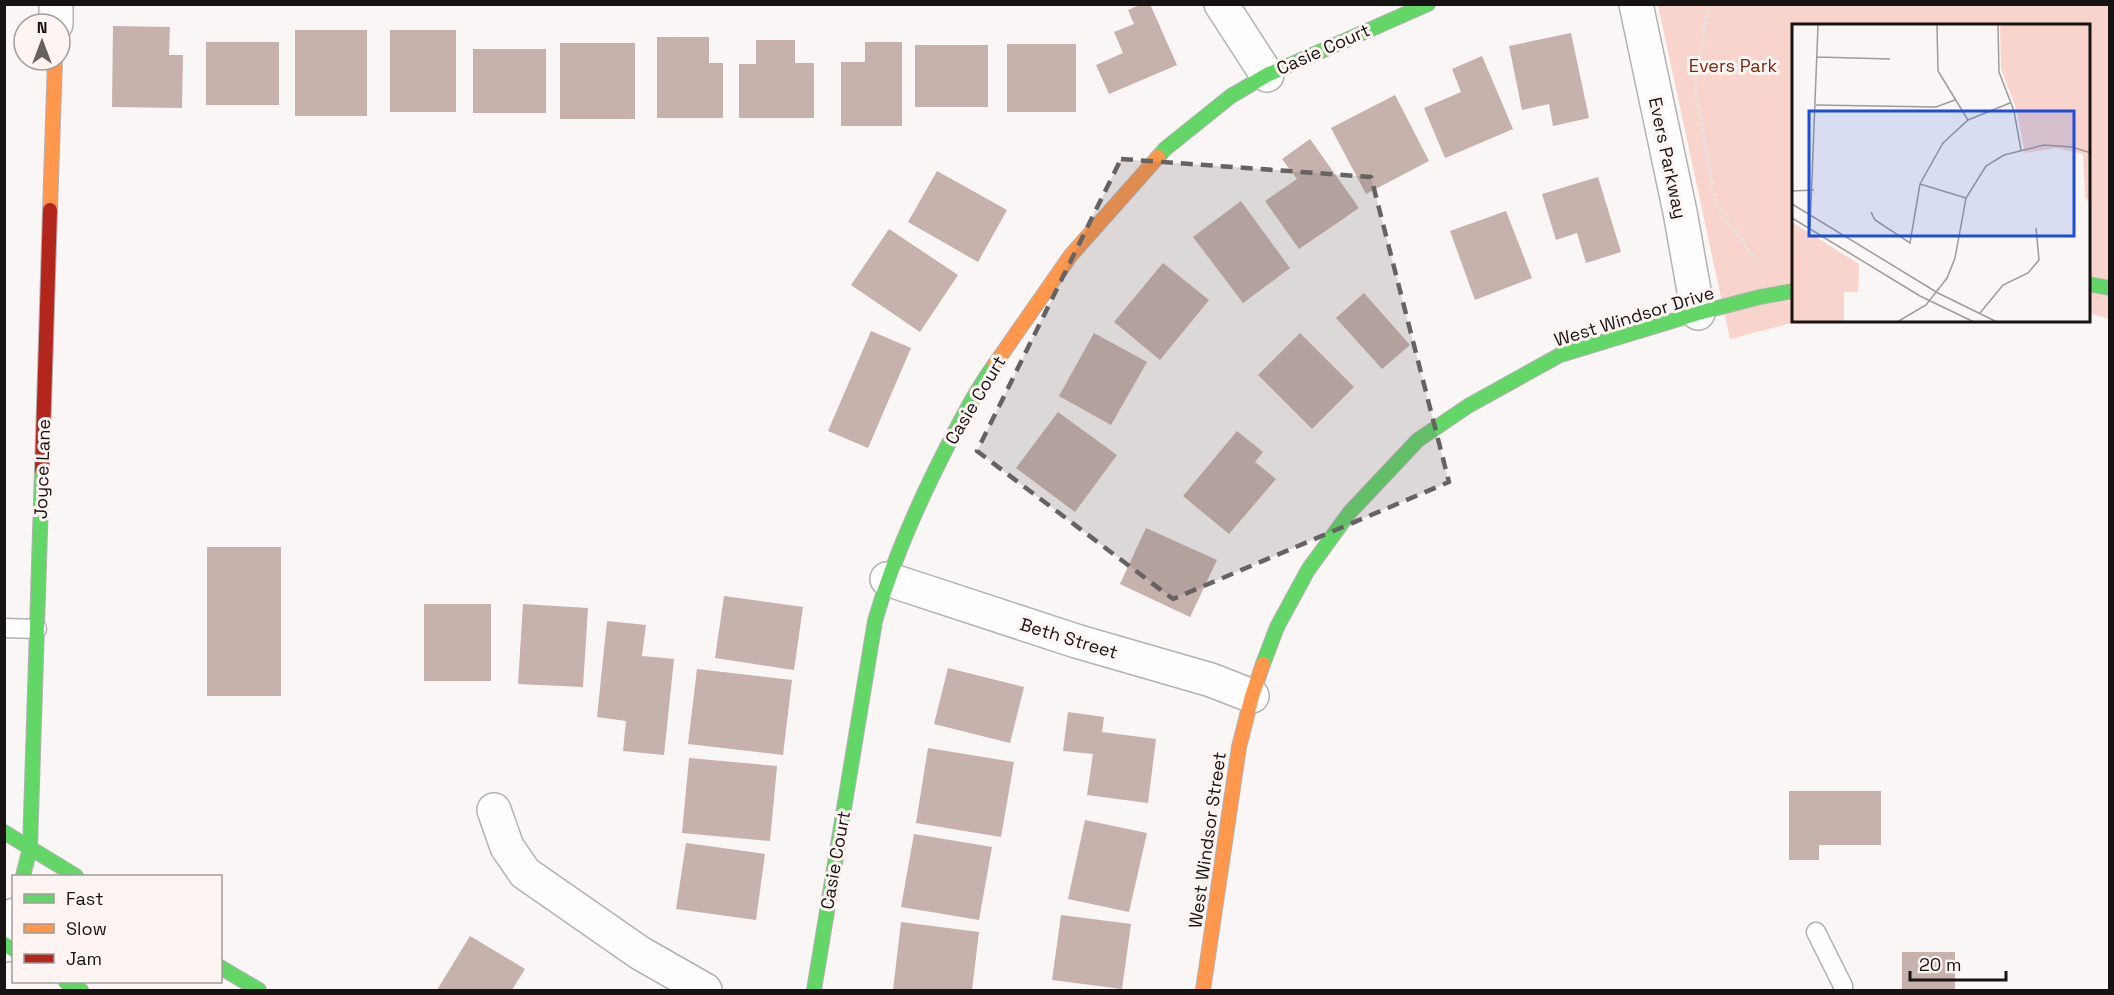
<svg xmlns="http://www.w3.org/2000/svg" width="2114" height="995" font-family="'Space Grotesk',sans-serif">
<style>
.green{fill:#f8d4cc}
.building{fill:#c6b1ac}
.lines{fill:none;stroke-linecap:round;stroke-linejoin:round}
.lane-casing{stroke:#b5b1b1;stroke-width:21}
.street-casing{stroke:#b5b1b1;stroke-width:36}
.fast-casing{stroke:#b5b1b1;stroke-width:16}
.slow-casing{stroke:#b5b1b1;stroke-width:16}
.jam-casing{stroke:#b5b1b1;stroke-width:16}
.path{stroke:#e4e2e2;stroke-width:4;stroke-dasharray:3 3;stroke-linecap:butt}
.lane{stroke:#fefefe;stroke-width:18}
.street{stroke:#fefefe;stroke-width:33}
.fast{stroke:#63d668;stroke-width:14}
.slow{stroke:#ff974d;stroke-width:14}
.jam{stroke:#b3261e;stroke-width:14}
.marked{fill:#666262;fill-opacity:0.2;stroke:#666262;stroke-width:4.5;stroke-dasharray:12 8;stroke-linejoin:round}
.labels{text-anchor:middle;dominant-baseline:central;stroke-width:6;stroke-linejoin:round;paint-order:stroke}
.street-label{font-size:18px;fill:#161312;stroke:#fef5f3}
.park-label{font-size:18px;fill:#7f260e;stroke:#fef5f3}
.inset-road{fill:none;stroke:#9f9b9b;stroke-width:1.5}
.view{fill:#1d4ed8;fill-opacity:0.15;stroke:#1d4ed8;stroke-width:3}
.inset-edge{fill:none;stroke:#161312;stroke-width:3}
</style>
<rect width="100%" height="100%" fill="#fbf6f6"/>
<path class="green" d="M1658 5H2109V319L2089 313 2088 26H1793V321H1799L1730 339Z"/>
<g class="building">
<path d="M1142 4H1150L1177 65 1109 94 1096 65 1123 53 1114 32 1134 24 1128 10Z"/>
<path d="M113 26 170 27 169 55H183L182 108 112 107Z"/>
<rect x="295" y="30" width="72" height="86"/>
<rect x="390" y="30" width="66" height="82"/>
<path d="M1571 33 1589 118 1553 126 1549 104 1522 110 1509 46Z"/>
<path d="M657 37H709V63H723V118H657Z"/>
<path d="M756 40H795V63H814V118H739V64H756Z"/>
<rect x="206" y="42" width="73" height="63"/>
<path d="M865 42H902V126H841V62H865Z"/>
<rect x="560" y="43" width="75" height="76"/>
<rect x="1007" y="44" width="69" height="68"/>
<rect x="915" y="45" width="73" height="62"/>
<rect x="473" y="49" width="73" height="64"/>
<path d="M1482 56 1513 129 1445 158 1424 108 1461 92 1452 69Z"/>
<path d="M1395 95 1429 161 1366 194 1331 128Z"/>
<path d="M1310 139 1359 208 1299 249 1265 201 1297 179 1282 159Z"/>
<path d="M937 171 1007 210 978 262 908 222Z"/>
<path d="M1598 177 1621 252 1586 263 1577 233 1556 240 1542 194Z"/>
<path d="M1241 201 1290 268 1243 303 1193 237Z"/>
<path d="M1506 211 1532 278 1475 300 1450 231Z"/>
<path d="M889 229 958 275 920 332 851 285Z"/>
<path d="M1163 263 1209 300 1160 360 1114 322Z"/>
<path d="M1364 293 1410 345 1382 369 1336 318Z"/>
<path d="M871 331 911 348 868 448 828 431Z"/>
<path d="M1094 333 1147 362 1111 425 1059 396Z"/>
<path d="M1300 333 1354 387 1312 429 1258 375Z"/>
<path d="M1058 412 1117 455 1075 512 1016 468Z"/>
<path d="M1237 431 1263 452 1255 462 1276 479 1229 534 1183 496Z"/>
<path d="M1146 528 1217 560 1190 617 1120 584Z"/>
<rect x="207" y="547" width="74" height="149"/>
<path d="M724 596 803 607 794 670 715 658Z"/>
<rect x="424" y="604" width="67" height="77"/>
<path d="M523 604 588 608 583 687 518 684Z"/>
<path d="M607 621 646 625 642 656 674 659 664 755 623 751 626 721 597 717Z"/>
<path d="M948 668 1024 687 1010 743 934 724Z"/>
<path d="M697 669 792 680 783 755 688 744Z"/>
<path d="M1068 712 1104 717 1102 732 1156 739 1148 803 1087 795 1093 754 1063 751Z"/>
<path d="M928 748 1014 762 1001 837 916 823Z"/>
<path d="M689 758 777 766 770 841 682 833Z"/>
<path d="M1789 791H1881V845H1819V860H1789Z"/>
<path d="M1085 820 1147 833 1129 912 1068 899Z"/>
<path d="M914 834 992 847 979 920 901 907Z"/>
<path d="M686 843 765 854 756 920 676 909Z"/>
<path d="M1061 915 1131 924 1122 989 1052 980Z"/>
<path d="M901 922 979 932 972 990H893Z"/>
<path d="M470 936 525 969 512 990H437Z"/>
<rect x="1902" y="952" width="53" height="38"/>
</g>
<g class="lines">
<defs>
<g id="lane">
<path d="M4 628 37 629"/>
<path d="M1816 932 1843 986V990"/>
</g>
<g id="street">
<path d="M1221 4 1267 75"/>
<path d="M1636 4 1680 212 1698 313"/>
<path d="M56 24V4"/>
<path d="M887 579 1076 641 1211 680 1252 696"/>
<path d="M494 810 507 847 525 873 640 953 705 990"/>
<path d="M6 945 14 915"/>
</g>
<g id="fast">
<path d="M1158 157 1165 149 1231 96 1267 75 1428 4"/>
<path d="M2088 284 2110 288"/>
<path d="M1263 664 1277 627 1308 570 1350 512 1418 440 1468 406 1560 355 1698 313 1760 297 1793 291"/>
<path d="M4 832 76 876"/>
<path d="M23 876 30 848 42 469"/>
<path d="M4 944 14 950"/>
<path d="M220 967 259 990"/>
<path d="M66 982 81 990"/>
<path d="M814 990 875 621C893 559 919 501 949 443 963 416 977 389 995 364"/>
</g>
<g id="slow">
<path d="M50 210 55 60"/>
<path d="M995 364 1071 255 1158 157"/>
<path d="M1203 990 1239 747 1252 696 1263 664"/>
</g>
<path id="jam" d="M42 469 50 210"/>
</defs>
<use href="#lane" class="lane-casing"/>
<use href="#street" class="street-casing"/>
<use href="#fast" class="fast-casing"/>
<use href="#slow" class="slow-casing"/>
<use href="#jam" class="jam-casing"/>
<path class="path" d="M1709 4 1695 87 1716 205 1756 260"/>
<use href="#lane" class="lane"/>
<use href="#street" class="street"/>
<use href="#fast" class="fast"/>
<use href="#slow" class="slow"/>
<use href="#jam" class="jam"/>
</g>
<path class="marked" d="M1121 159 1371 177 1449 482 1173 599 977 451Z"/>
<g class="labels">
<g class="street-label">
<text transform="translate(1323 49) rotate(-24)">Casie Court</text>
<text transform="translate(1668 158) rotate(78)">Evers Parkway</text>
<text transform="translate(1634 316) rotate(-17)">West Windsor Drive</text>
<text transform="translate(975 400) rotate(-59)">Casie Court</text>
<text transform="translate(42 469) rotate(-88)">Joyce Lane</text>
<text transform="translate(1069 638) rotate(17)">Beth Street</text>
<text transform="translate(1207 840) rotate(-82)">West Windsor Street</text>
<text transform="translate(835 860) rotate(-80)">Casie Court</text>
</g>
<g class="park-label">
<text x="1733" y="65">Evers Park</text>
</g>
</g>
<g transform="translate(1792 24)">
<rect width="298" height="298" fill="#fbf6f6"/>
<path d="M208 1H298V180L293 173 291 130 263 124 233 129 224 84 209 45ZM0 198 67 240 66 268H52V298H0Z" fill="#f8d4cc"/>
<path class="inset-road" d="M145 1 146 47 176 96M206 1 207 48 222 87 229 126M25 33 98 35M24 81 144 83 163 76M128 160 174 174M0 167 22 166M0 180 146 269 205 298M79 188 83 196 118 219 128 160 151 119 176 96 218 79M0 194 128 272 182 298M18 205 26 1M188 289 211 261 236 249 247 236 244 204M105 298 134 281 155 254 163 234 174 174 194 142 212 131 252 121 280 123 299 129"/>
<path class="view" d="M17 87H282V212H17Z"/>
<rect width="298" height="298" class="inset-edge"/>
</g>
<rect width="2114" height="995" fill="none" stroke="#161312" stroke-width="12"/>
<rect x="12" y="875" width="210" height="108" fill="#fef5f3" stroke="#a19b99" stroke-width="1.5"/>
<rect x="24" y="894" width="30" height="9" fill="#63d668" stroke="#a19b99" stroke-width="1.5"/>
<text x="66" y="905" font-size="18" fill="#161312">Fast</text>
<rect x="24" y="924" width="30" height="9" fill="#ff974d" stroke="#a19b99" stroke-width="1.5"/>
<text x="66" y="935" font-size="18" fill="#161312">Slow</text>
<rect x="24" y="954" width="30" height="9" fill="#b3261e" stroke="#a19b99" stroke-width="1.5"/>
<text x="66" y="965" font-size="18" fill="#161312">Jam</text>
<g transform="translate(42 42)"><circle r="28" fill="#fef5f3" stroke="#a19b99" stroke-width="1.5"/>
<path d="M0-4.5L10 22L0 15L-10 22Z" fill="#666262"/>
<text y="-9" font-size="16" font-weight="bold" text-anchor="middle" fill="#161312">N</text>
</g>
<path d="M1910 971v9h96v-9" fill="none" stroke="#161312" stroke-width="3"/>
<text x="1919" y="971" font-size="18" fill="#161312" stroke="#fef5f3" stroke-width="4.5" paint-order="stroke">20 m</text>
</svg>
